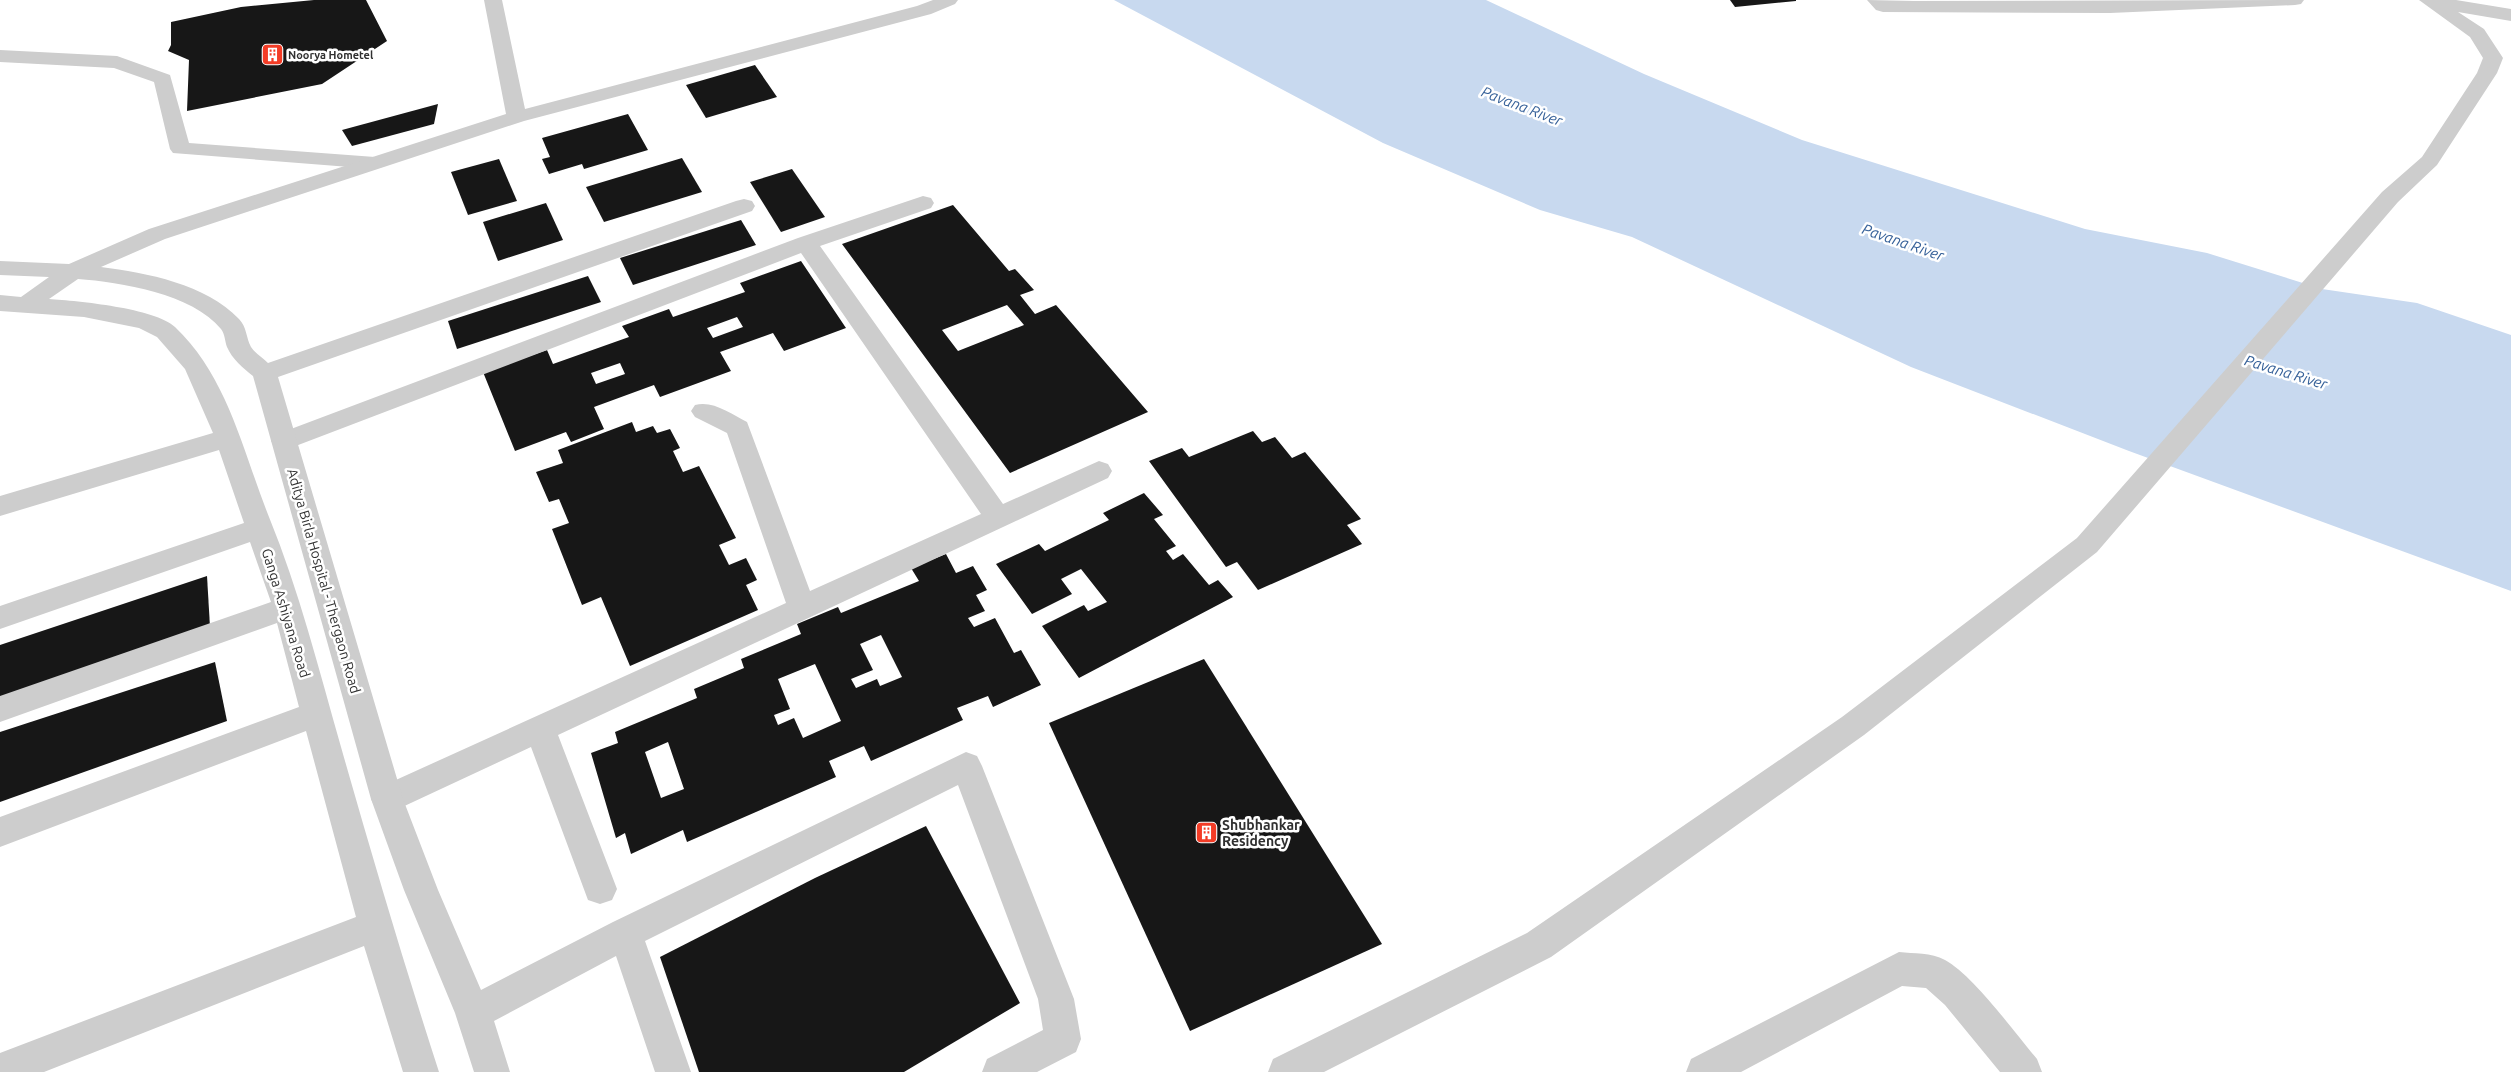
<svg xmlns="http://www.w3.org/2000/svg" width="2511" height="1072" font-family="Ubuntu,sans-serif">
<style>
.water{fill:#c8d9ef}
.building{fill:#171717;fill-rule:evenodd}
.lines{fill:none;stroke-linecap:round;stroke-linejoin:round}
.lane{fill:#cdcdcd;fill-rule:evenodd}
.street{fill:#cdcdcd;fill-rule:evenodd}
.labels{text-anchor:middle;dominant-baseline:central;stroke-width:5;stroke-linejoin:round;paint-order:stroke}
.far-poi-label{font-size:11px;font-weight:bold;fill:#303030;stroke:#fff;text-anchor:start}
.street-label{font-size:14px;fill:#303030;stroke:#fff}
.poi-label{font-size:14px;font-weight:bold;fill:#303030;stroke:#fff;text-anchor:start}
.water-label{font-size:15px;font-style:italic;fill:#366199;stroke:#fff}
</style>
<rect width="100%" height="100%" fill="#fff"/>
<path class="water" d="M1114 0H1486L1644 74 1802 140 2085 229 2207 253 2322 289 2417 303 2511 335V591L2129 451 1911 367 1632 237 1540 210 1383 143Z"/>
<g class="building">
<path d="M314 0H366L387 41 322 84 187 111 189 60 168 51 171 45V22L241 7Z"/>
<path d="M1730 0H1796V1L1735 7Z"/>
<path d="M755 65 777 97 706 118 686 85Z"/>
<path d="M438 104 434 124 352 146 342 130Z"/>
<path d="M628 114 648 150 584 169 582 164 549 174 542 159 550 157 542 138Z"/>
<path d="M682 158 702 192 604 222 586 187Z"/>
<path d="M499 159 517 201 468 215 451 172Z"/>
<path d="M792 169 825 217 781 232 750 182Z"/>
<path d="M546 203 563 240 498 261 483 222Z"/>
<path d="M953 205 1009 271 1015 269 1034 290 1020 295 1035 314 1056 305 1148 412 1010 473 842 244ZM1007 305 1024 325 958 351 942 330Z"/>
<path d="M741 220 756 245 633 285 620 258Z"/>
<path d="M801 261 846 328 784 351 773 333 720 352 731 371 660 397 654 385 594 407 604 429 571 442 566 432 515 451 483 372 547 350 553 364 629 337 622 326 669 309 673 317 745 292 740 283ZM737 317 743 327 713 338 707 328ZM620 363 625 374 596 384 591 373Z"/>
<path d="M588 276 601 302 457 349 448 321Z"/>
<path d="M632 422 636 432 653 426 657 433 670 429 680 448 673 451 683 472 699 466 736 538 719 545 729 565 746 558 757 580 746 585 758 610 630 666 601 597 582 605 552 529 569 523 559 499 549 502 536 472 563 463 558 450Z"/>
<path d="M1253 431 1262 442 1275 437 1292 458 1305 452 1361 519 1347 525 1362 544 1258 590 1237 562 1226 567 1149 461 1182 448 1189 457Z"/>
<path d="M1144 493 1163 515 1154 519 1176 546 1166 551 1173 560 1183 554 1209 585 1218 580 1233 597 1079 678 1042 626 1084 605 1088 611 1107 602 1081 569 1061 579 1072 594 1032 614 996 564 1039 544 1045 551 1109 520 1103 513Z"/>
<path d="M946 554 956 573 973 566 987 590 976 595 985 611 968 618 974 627 995 618 1014 653 1021 650 1041 685 993 707 988 696 957 708 963 720 871 761 864 746 829 761 836 777 687 842 683 830 631 854 625 833 616 838 591 753 618 743 615 732 697 698 694 689 744 668 741 659 801 634 797 624 838 607 841 613 919 581 911 568ZM881 635 902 677 880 686 877 679 856 688 851 679 873 670 860 644ZM815 664 841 721 803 738 794 718 778 725 774 715 790 709 778 679ZM668 742 684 789 661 798 645 752Z"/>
<path d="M207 576 210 627 0 699V645Z"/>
<path d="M1204 659 1382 944 1190 1031 1049 723Z"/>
<path d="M215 662 227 721 0 802V732Z"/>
<path d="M926 826 1020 1003 904 1072H699L660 957 815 878Z"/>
</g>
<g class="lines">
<g class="lane">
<path d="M0 50 117 56 170 75 189 143 375 157 382 159 386 163 382 167 375 169 173 153 170 149 154 82 114 68 0 62Z"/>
<path d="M923 196 931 198 934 203 931 208 820 246 1003 504 1099 461 1108 464 1112 471 1108 478 558 735 617 889 612 900 600 904 588 900 531 747 398 809 387 813 376 809 371 799 376 789 786 603 727 433 695 417 691 411 695 405C713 400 731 414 747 422L810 591 981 514 801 253 293 447 284 450 275 447 271 441 275 435 798 238Z"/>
</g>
<g class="street">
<path d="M484 0H502L525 109 917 6 933 0H958L955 4 931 14 524 121 165 239 101 267C147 273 206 284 239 319 247 327 246 338 251 347 255 353 263 358 268 363L736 201 744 199 752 201 755 206 752 211 278 377 403 799 438 890 481 990 613 922 966 752 977 756 982 766 1074 999 1081 1039 1076 1052 1037 1072H982L987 1059 1043 1030 1038 999 958 785 645 941 691 1072H655L616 956 494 1021 510 1072H474L455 1013 404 890 371 799 253 376C243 368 232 359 227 347 225 342 225 334 221 329 193 294 120 282 78 279L49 299C78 301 155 308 175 327 228 377 243 452 269 517 299 590 319 670 341 747 372 856 404 964 439 1072H403L364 946 44 1072H0V1053L356 917 306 731 0 847V817L299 707 277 623 0 722V696L271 602 250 542 0 629V606L244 523 219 450 0 516V496L213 433 185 369 157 337 139 328 84 317 0 311V295L21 297 49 277 0 275V261L69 264 149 229 506 114Z"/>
<path d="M1867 0 1914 1 2304 0 2301 4 2295 5 2110 13 1883 12 1876 10Z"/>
<path d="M2419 0H2456L2511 9V21L2458 12 2484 29 2503 58 2497 73 2437 165 2398 202 2097 552 1864 735 1551 957 1324 1072H1268L1273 1059 1527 933 1842 717 2077 538 2382 192 2422 157 2477 73 2483 58 2470 37Z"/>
<path d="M1899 952C1914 954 1931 952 1945 960 1974 976 2014 1032 2037 1059L2042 1072H2000L1945 1005 1926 988 1902 986 1741 1072H1686L1691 1059Z"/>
</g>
</g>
<defs>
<symbol id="building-square" viewBox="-11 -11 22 22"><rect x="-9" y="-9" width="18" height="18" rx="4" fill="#f33c26" stroke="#fff"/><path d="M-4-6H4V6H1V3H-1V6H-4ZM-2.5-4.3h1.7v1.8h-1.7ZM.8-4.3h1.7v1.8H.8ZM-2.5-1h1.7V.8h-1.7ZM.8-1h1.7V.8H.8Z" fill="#fff"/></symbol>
</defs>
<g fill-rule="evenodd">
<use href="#building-square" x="260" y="42" width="25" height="25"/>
<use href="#building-square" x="1194" y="820" width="25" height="25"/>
</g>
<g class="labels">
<g class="far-poi-label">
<text x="288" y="55">Noorya Hometel</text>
</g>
<g class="street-label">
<text transform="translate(324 581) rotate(74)">Aditya Birla Hospital - Thergaon Road</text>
<text transform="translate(286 613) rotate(73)">Ganga Ashiyana Road</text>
</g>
<g class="poi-label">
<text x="1222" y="825">Shubhankar<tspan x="1222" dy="16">Residency</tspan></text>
</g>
<g class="water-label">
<text transform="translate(1522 106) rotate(21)">Pavana River</text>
<text transform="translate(1903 242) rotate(19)">Pavana River</text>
<text transform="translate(2286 372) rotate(17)">Pavana River</text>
</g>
</g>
</svg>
